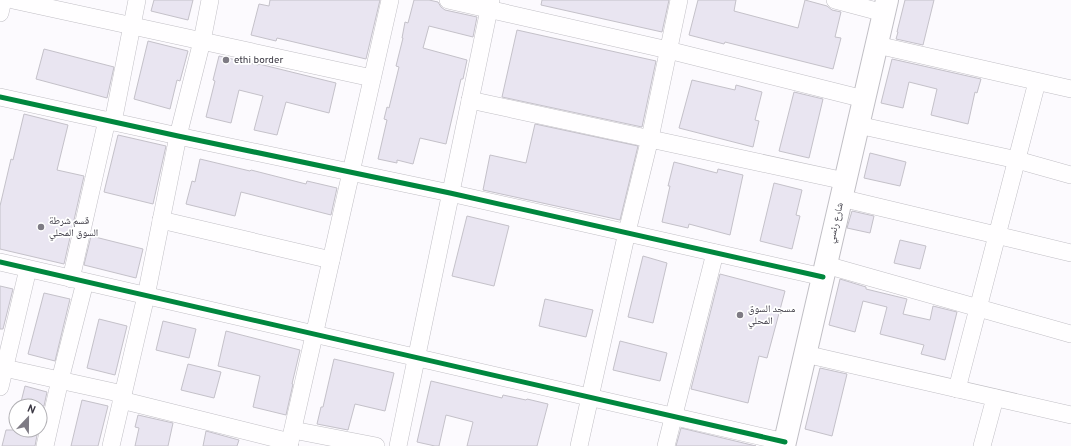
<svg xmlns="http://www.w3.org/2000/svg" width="1071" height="446" font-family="Overpass,'Noto Naskh Arabic',sans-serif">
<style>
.building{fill:#e9e5f1;stroke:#c4c1c9}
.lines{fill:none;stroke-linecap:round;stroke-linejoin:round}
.street-casing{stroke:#c1bfc5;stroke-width:18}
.secondary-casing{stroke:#c1bfc5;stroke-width:24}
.street{stroke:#fffeff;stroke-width:17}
.secondary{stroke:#fffeff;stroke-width:22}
.cycleway-casing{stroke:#fff;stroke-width:8}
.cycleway{stroke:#00873e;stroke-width:5}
.poi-dot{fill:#7e7b84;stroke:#fff;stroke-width:1.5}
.labels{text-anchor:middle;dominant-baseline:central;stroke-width:3.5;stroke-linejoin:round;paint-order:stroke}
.poi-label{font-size:10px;fill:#3a3742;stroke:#fff;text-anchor:start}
.street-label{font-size:10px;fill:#3a3742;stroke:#fff}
</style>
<rect width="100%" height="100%" fill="#fcfafe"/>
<g class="building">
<path d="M154 0H193L188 20 151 11Z"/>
<path d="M270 0H380L366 59 277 38 276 41 251 35 259 4 269 6Z"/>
<path d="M414 0H429L438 2 441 7 445 10 477 17 473 37 429 26 423 48 467 60 463 79H461L446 144 420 138 413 164 397 160V163L378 159 387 120 384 119 387 107 389 108 399 67 396 66 403 38H402L405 22 408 23Z"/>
<path d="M542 0H669L662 32 541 5Z"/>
<path d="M698 0H736L734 11 798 28 805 0 827 6 832 10 841 12 835 37 841 38 833 69 725 42 724 44 689 35Z"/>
<path d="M905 0H934L923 45 896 39 898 32H897Z"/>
<path d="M517 30 656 61 642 127 502 97Z"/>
<path d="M148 41 188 51 180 81 177 80 170 109 134 99Z"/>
<path d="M44 49 114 67 107 98 36 79Z"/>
<path d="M219 56 258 65 259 64 336 83 329 113 286 102 277 135 254 130 263 96 239 90 231 123 206 117 215 81 213 80Z"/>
<path d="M892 59 981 79 977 93 975 92 968 124 931 115 937 89 909 82 903 108 881 103Z"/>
<path d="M692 80 735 90 736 85 762 92 755 120 759 121 753 147 679 128Z"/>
<path d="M794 92 823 99 809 158 779 151Z"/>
<path d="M24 114 68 125 57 170 84 176 64 264 0 249V206L11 159 13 160Z"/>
<path d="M535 124 638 146 620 220 483 190 490 155 526 163Z"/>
<path d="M118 135 166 146 153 204 104 192Z"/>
<path d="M870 153 906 162 900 186 864 178Z"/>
<path d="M200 159 250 171 251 170 306 184 307 181 337 188 331 215 241 192 235 216 186 204 192 181 195 182Z"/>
<path d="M674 162 717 173 718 169 743 175 730 235 689 224 688 228 662 222 670 186H668Z"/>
<path d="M774 183 802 190 796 215 800 216 792 249 760 241Z"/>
<path d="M852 211 874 216 870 233 847 228Z"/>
<path d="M467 216 509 226 494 286 452 276Z"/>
<path d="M91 236 143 249 136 278 84 265Z"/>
<path d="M900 240 926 246 920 269 894 263Z"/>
<path d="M643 256 667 263 653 323 628 317Z"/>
<path d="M720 274 785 291 767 358 759 356 748 403 691 389Z"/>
<path d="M840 279 866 287V289L907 299 903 314 930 320 933 306 957 312 945 360 921 354 924 345 880 334 887 307 863 301 855 332 829 325Z"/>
<path d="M0 286 13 289 3 329H0Z"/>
<path d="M44 293 70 299 55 361 28 354Z"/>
<path d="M545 299 593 310 586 337 539 326Z"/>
<path d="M99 319 127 326 115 375 87 368Z"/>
<path d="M163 321 196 329 189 358 156 350Z"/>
<path d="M226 331 300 350 292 384H293L286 415 253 407 260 376 218 366Z"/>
<path d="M620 341 667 353 660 381 613 370Z"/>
<path d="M334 359 394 373 385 411 355 404 348 430 317 424 321 407H323Z"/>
<path d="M188 364 221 372 214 398 181 390Z"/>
<path d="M820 368 847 374 832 436 805 429Z"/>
<path d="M431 381 502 398 503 395 526 400 527 399 548 404 537 446H467L473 422 446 415 439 446H435L417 442Z"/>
<path d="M25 386 47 392 44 406H20Z"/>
<path d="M82 400 108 406 98 446H71Z"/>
<path d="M138 415 173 423 168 446H135L139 428 135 427Z"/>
<path d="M681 428 756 446H676Z"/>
<path d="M6 430H38L35 446H2Z"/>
<path d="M206 431 239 440 237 446H203Z"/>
</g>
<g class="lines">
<defs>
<g id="street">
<path d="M13 0 372 78"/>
<path d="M448 0 668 50 864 99"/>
<path d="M835 0 884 13"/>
<path d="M0 13 3 0"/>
<path d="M877 45 1071 89"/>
<path d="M0 97 178 136 450 193 823 277"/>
<path d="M470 100 845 181"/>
<path d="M113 122 137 0"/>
<path d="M858 125 1017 160 1071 175"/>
<path d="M841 198 1071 253"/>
<path d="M161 220 331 260"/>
<path d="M0 262 785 442"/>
<path d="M826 265 1071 334"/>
<path d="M71 279 107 120"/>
<path d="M805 354 1071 415"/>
<path d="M0 367 123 394"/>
<path d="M0 387 28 269"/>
<path d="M957 389 1037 82"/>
<path d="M121 400 290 442"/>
<path d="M293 430 376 446"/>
<path d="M45 446 60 380 85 282"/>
<path d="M111 446 146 296 178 136 202 41 210 0"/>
<path d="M289 446 390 0"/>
<path d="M398 446 491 0"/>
<path d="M579 446 627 232 650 138 679 0"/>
<path d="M666 446 715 253"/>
<path d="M982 446 995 398"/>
</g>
<path id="secondary" d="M784 446 887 0"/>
</defs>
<use href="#street" class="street-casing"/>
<use href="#secondary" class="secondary-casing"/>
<use href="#street" class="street"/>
<use href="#secondary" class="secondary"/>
<defs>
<g id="cycleway">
<path d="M0 97 178 136 450 193 823 277"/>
<path d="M0 262 785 442"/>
</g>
</defs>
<use href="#cycleway" class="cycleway-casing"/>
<use href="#cycleway" class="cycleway"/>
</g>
<g class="poi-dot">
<circle cx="226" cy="60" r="4"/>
<circle cx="41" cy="227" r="4"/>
<circle cx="740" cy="315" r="4"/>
</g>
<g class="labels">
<g class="poi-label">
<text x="234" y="60">ethi border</text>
<text x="49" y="221">قسم شرطة<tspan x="49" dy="12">السوق المحلي</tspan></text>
<text x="748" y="309">مسجد السوق<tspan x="748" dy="12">المحلي</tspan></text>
</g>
<g class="street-label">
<text transform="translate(836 223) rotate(-77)">شارع رئسي</text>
</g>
</g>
<g transform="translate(28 418) rotate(22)"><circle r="19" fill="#ffffff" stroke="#b0afb3"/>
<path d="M0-3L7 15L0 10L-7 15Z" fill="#7e7b84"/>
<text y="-6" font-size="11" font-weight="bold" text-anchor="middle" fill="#3a3742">N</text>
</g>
</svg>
